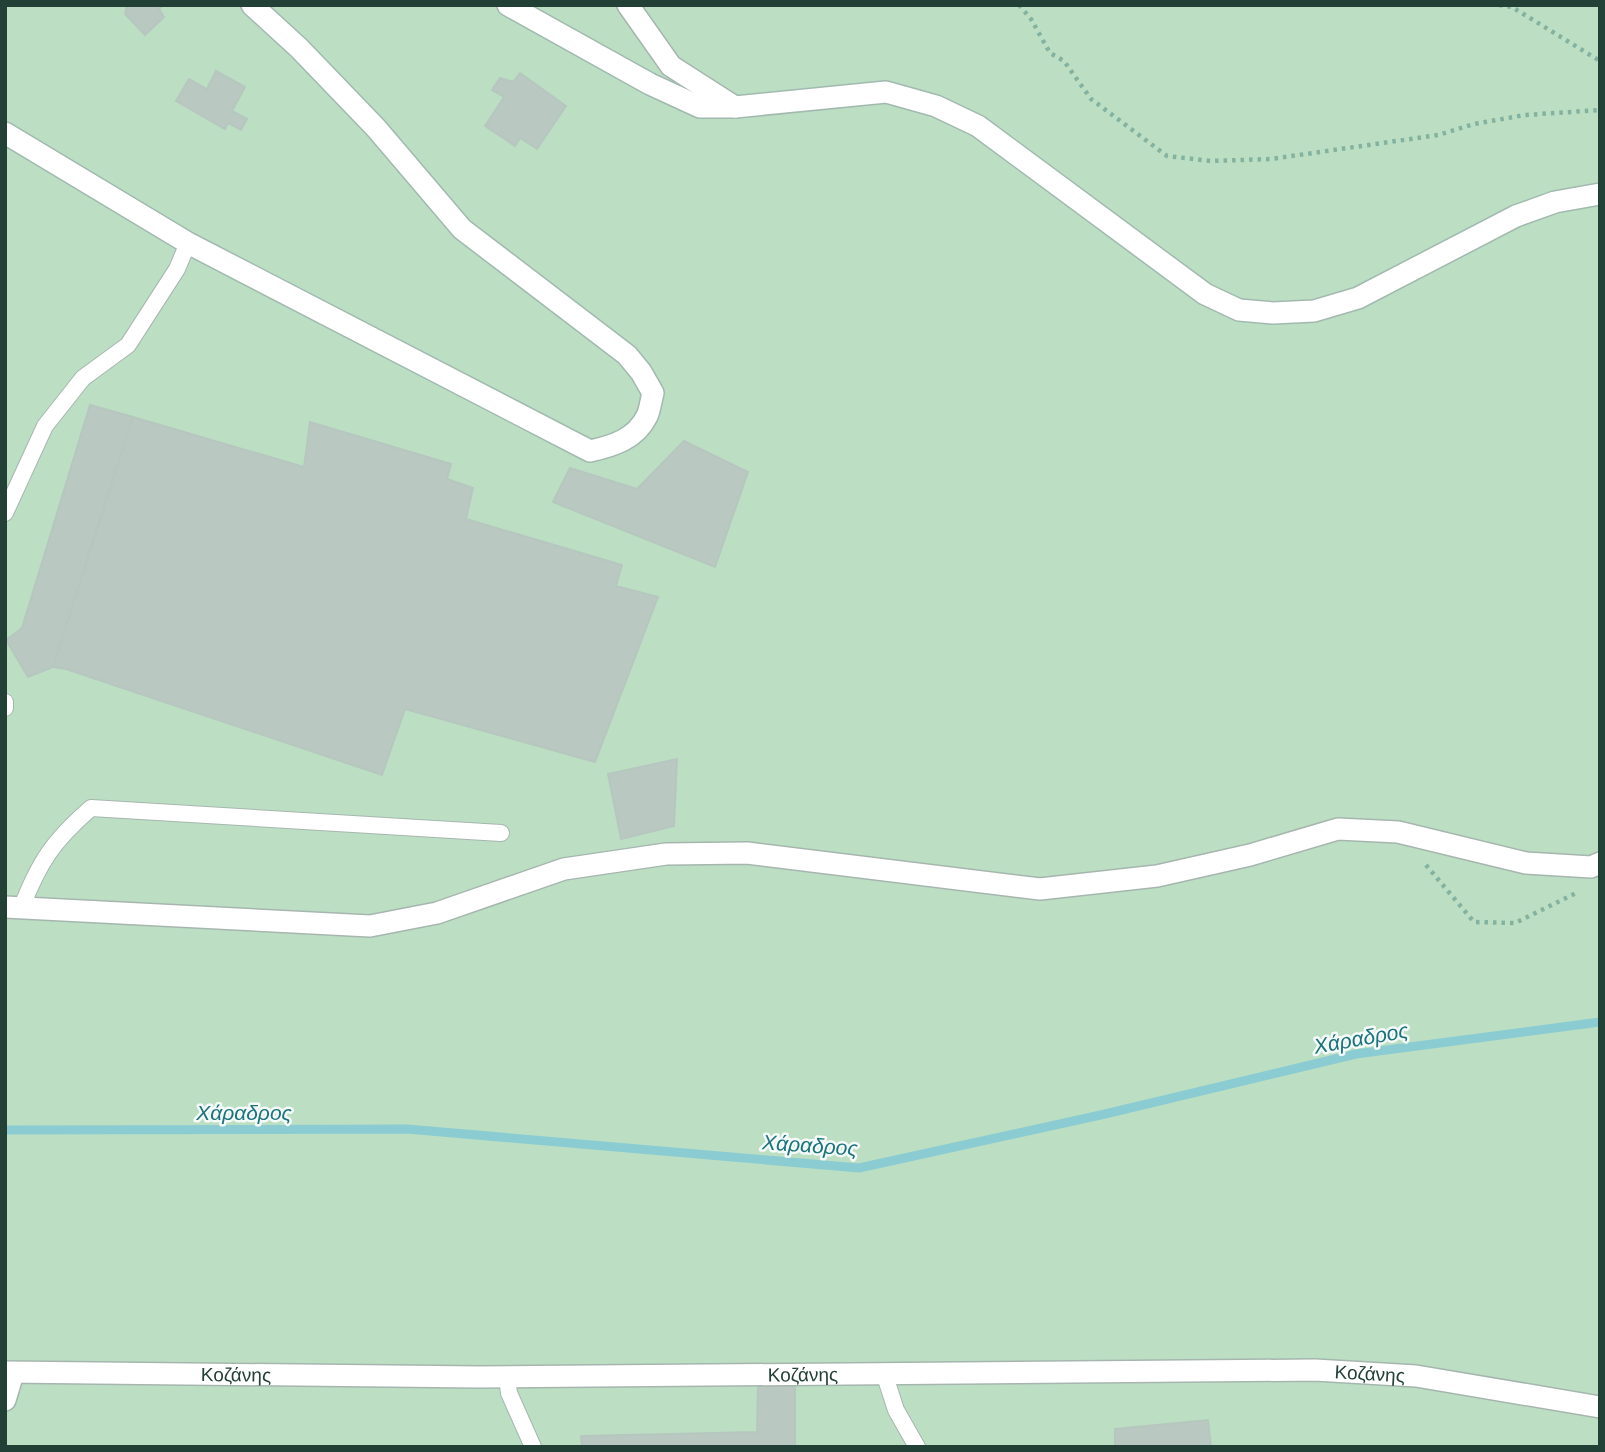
<svg xmlns="http://www.w3.org/2000/svg" width="1605" height="1452" font-family="'Work Sans',sans-serif">
<style>
.green{fill:#bcdfc3}
.lines{fill:none;stroke-linecap:round;stroke-linejoin:round}
.stream{stroke:#8bccd3;stroke-width:9}
.building{fill:#b9c8c1;stroke:#b6c7bf;stroke-width:2}
.service-casing{stroke:#a6b6af;stroke-width:18}
.minor-casing{stroke:#a6b6af;stroke-width:24}
.tertiary-casing{stroke:#a6b6af;stroke-width:24}
.secondary-casing{stroke:#a2b9b0;stroke-width:24}
.path{stroke:#83b2a0;stroke-width:4.5;stroke-dasharray:3.5 5;stroke-linecap:butt}
.service{stroke:#fff;stroke-width:16}
.minor{stroke:#fff;stroke-width:21}
.tertiary{stroke:#fff;stroke-width:21}
.secondary{stroke:#fff;stroke-width:21}
.labels{text-anchor:middle;dominant-baseline:central;stroke-width:5;stroke-linejoin:round;paint-order:stroke}
.street-label{font-size:19px;fill:#234036;stroke:#f4faf7}
.water-label{font-size:21px;font-style:italic;fill:#1b737d;stroke:#f4faf7}
</style>
<rect width="100%" height="100%" fill="#e4ede8"/>
<rect class="green" x="5" y="5" width="1595" height="1442"/>
<g class="lines">
<path class="stream" d="M5 1130 407 1129 859 1168 1105 1114 1356 1054 1600 1022"/>
</g>
<g class="building">
<path d="M127 5H163L159 9 164 17 145 35 125 14Z"/>
<path d="M216 71 245 87 232 111 247 119 241 130 228 123 225 129 176 101 189 79 207 89Z"/>
<path d="M520 73 566 106 537 149 520 138 515 146 485 126 504 97 492 90 500 78 513 82Z"/>
<path d="M90 405 133 417 53 667 28 677 6 640 22 628Z"/>
<path d="M133 417 304 467 310 422 451 464 447 479 473 488 466 519 622 565 616 586 658 597 595 762 405 709 382 775 66 669 53 667Z"/>
<path d="M684 441 748 472 715 567 553 502 570 468 637 489Z"/>
<path d="M677 759 674 826 621 839 608 774Z"/>
<path d="M758 1385 795 1386V1447H582L581 1436 757 1432Z"/>
<path d="M1208 1420 1211 1447H1115V1429Z"/>
</g>
<g class="lines">
<defs>
<g id="service">
<path d="M5 513 45 426 83 378 128 345 177 269 188 243"/>
<path d="M5 702V708"/>
<path d="M21 909C39 862 53 841 91 808L501 833"/>
<path d="M884 1373 896 1410 917 1447"/>
<path d="M507 1377 509 1393 533 1447"/>
</g>
<g id="minor">
<path d="M628 5 671 66 735 107"/>
<path d="M5 907 370 926 437 913 564 869 666 854 747 853 1040 889 1157 876 1250 855 1338 829 1398 832 1526 863 1591 867 1600 863"/>
<path d="M5 1400 13 1374"/>
</g>
<g id="tertiary">
<path id="s1" d="M5 1372 480 1377 1315 1370 1416 1376 1600 1407"/>
</g>
<g id="secondary">
<path d="M508 5 650 84 700 107H735L886 92 936 106 978 126 1205 294 1239 310 1273 313 1314 311 1358 298 1516 216 1555 202 1600 194"/>
<path d="M5 133 188 243 590 451C613 446 636 439 647 416 650 410 651 400 653 393L641 372 627 355 462 229 376 128 299 48 252 5"/>
</g>
</defs>
<use href="#service" class="service-casing"/>
<use href="#minor" class="minor-casing"/>
<use href="#tertiary" class="tertiary-casing"/>
<use href="#secondary" class="secondary-casing"/>
<g class="path">
<path d="M1019 5 1031 19 1050 53 1064 61 1091 99 1167 156 1211 161 1271 159 1438 135 1474 124 1525 115 1600 110"/>
<path d="M1499 5 1512 7 1600 61"/>
<path d="M1426 865 1474 922 1515 923 1576 893"/>
</g>
<use href="#service" class="service"/>
<use href="#minor" class="minor"/>
<use href="#tertiary" class="tertiary"/>
<use href="#secondary" class="secondary"/>
</g>
<g class="labels">
<g class="street-label">
<text stroke="none"><textPath href="#s1" startOffset="1365">Κοζάνης</textPath></text>
<text stroke="none"><textPath href="#s1" startOffset="798">Κοζάνης</textPath></text>
<text stroke="none"><textPath href="#s1" startOffset="231">Κοζάνης</textPath></text>
</g>
<g class="water-label">
<text transform="translate(1361 1038) rotate(-10)">Χάραδρος</text>
<text x="244" y="1112">Χάραδρος</text>
<text transform="translate(810 1145) rotate(4)">Χάραδρος</text>
</g>
</g>
<rect width="1605" height="1452" fill="none" stroke="#234036" stroke-width="14"/>
</svg>
